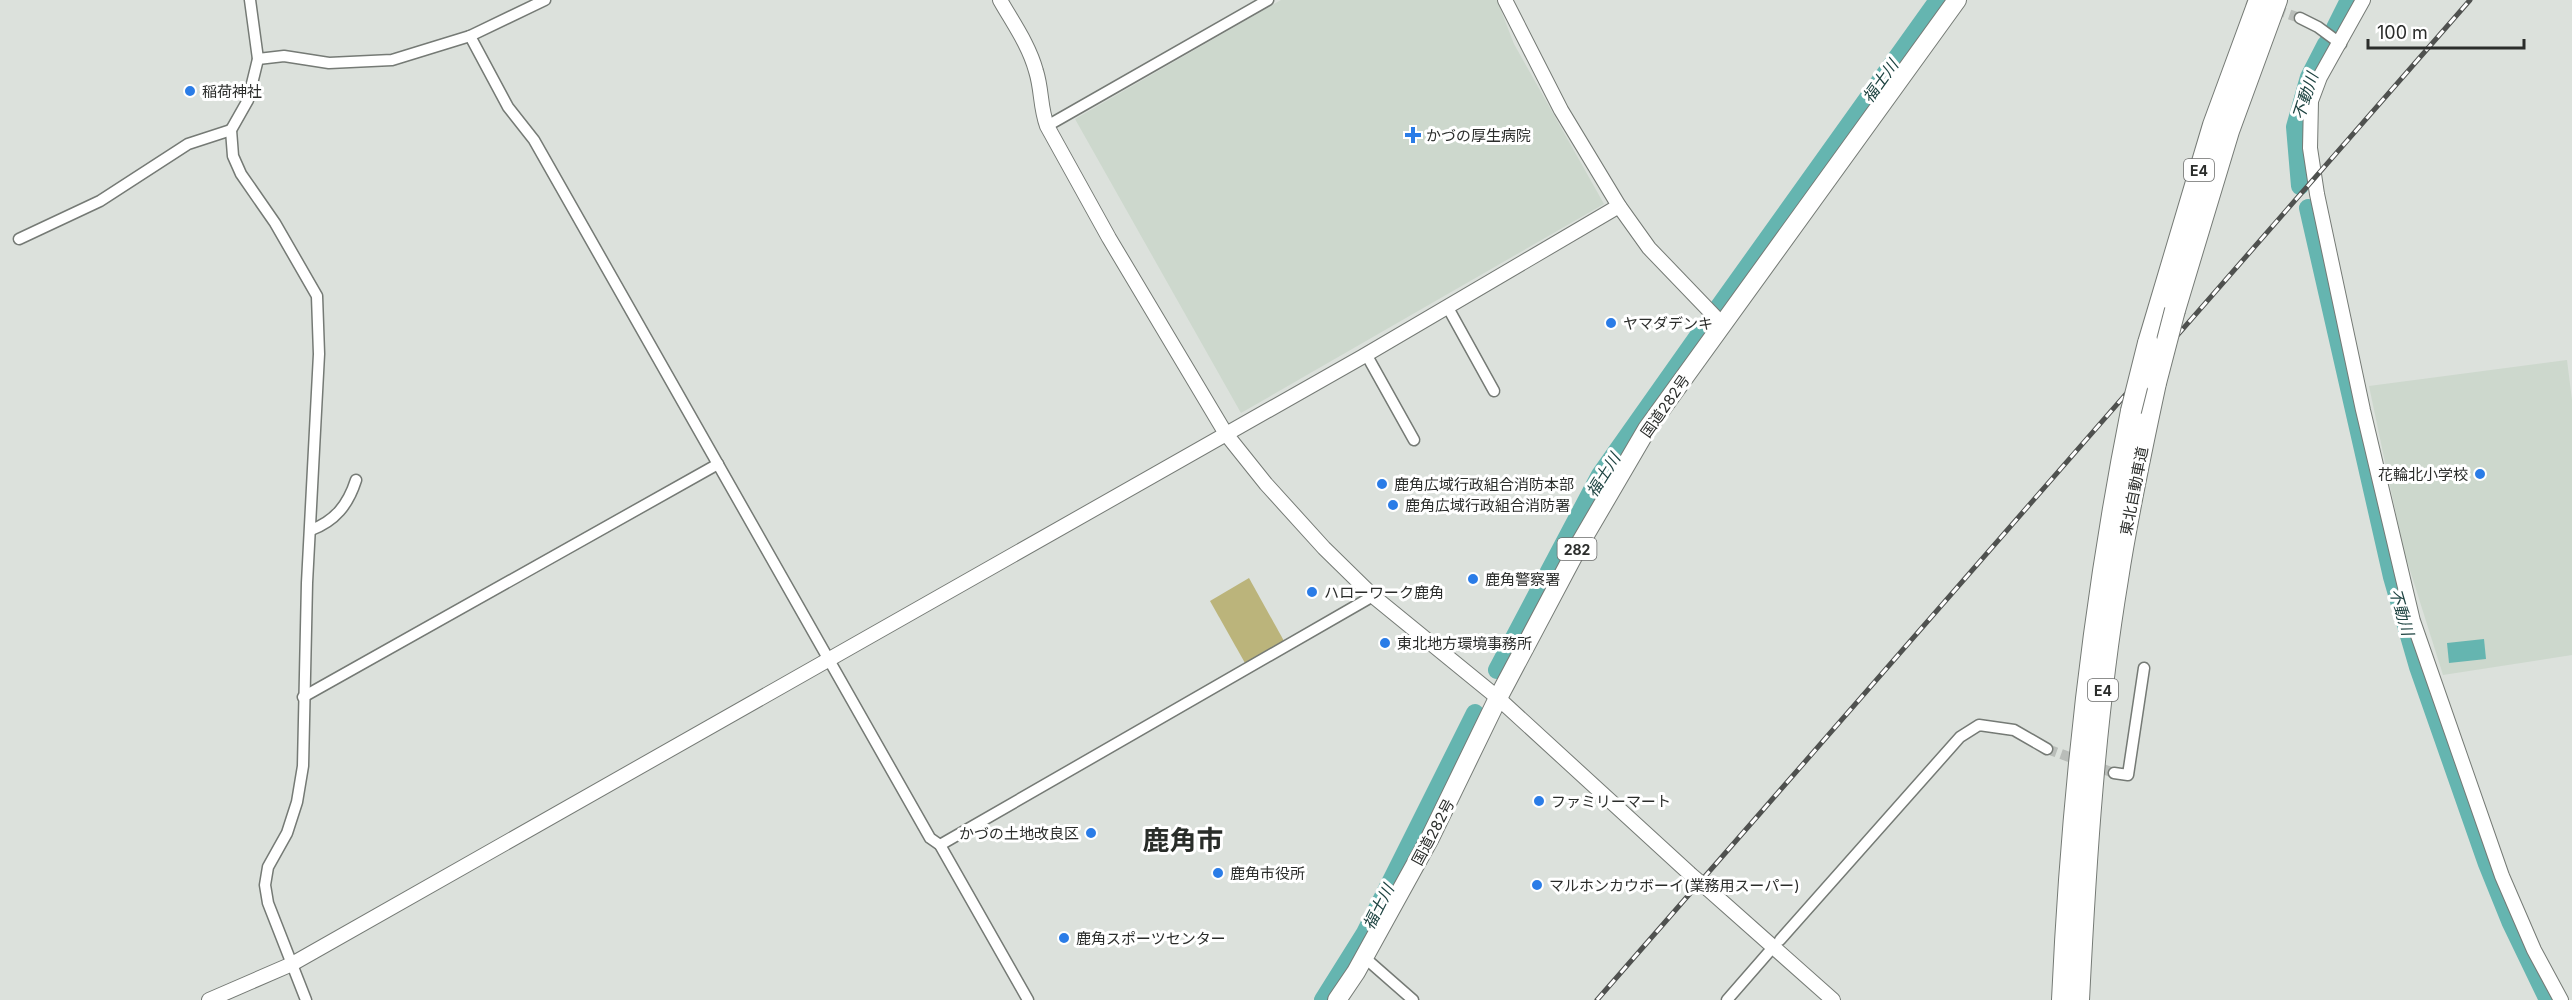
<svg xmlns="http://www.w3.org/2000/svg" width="2572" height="1000" font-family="Inter,'Noto Sans JP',sans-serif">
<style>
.built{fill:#cdd8cd}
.green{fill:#bbb47b}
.water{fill:#65b5b0}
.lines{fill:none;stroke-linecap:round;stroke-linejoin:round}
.river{stroke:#65b5b0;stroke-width:18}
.minor-tunnel{stroke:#b9bdb9;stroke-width:10;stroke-dasharray:10 5;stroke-linecap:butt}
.minor-casing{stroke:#757a75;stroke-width:13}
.tertiary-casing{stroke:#757a75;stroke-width:16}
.trunk-casing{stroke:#757a75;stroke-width:20}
.motorway-casing{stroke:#757a75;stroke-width:22}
.minor{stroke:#fff;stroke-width:10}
.tertiary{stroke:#fff;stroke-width:14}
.trunk{stroke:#fff;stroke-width:18}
.motorway{stroke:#fff;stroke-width:20}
.rail-casing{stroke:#4f514f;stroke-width:5}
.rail{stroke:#fff;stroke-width:3;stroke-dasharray:9;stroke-linecap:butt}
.tertiary-bridge-casing{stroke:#757a75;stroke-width:16;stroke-linecap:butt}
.motorway-bridge-casing{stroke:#757a75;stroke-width:22;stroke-linecap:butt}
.tertiary-bridge{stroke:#fff;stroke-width:14}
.motorway-bridge{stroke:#fff;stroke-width:20}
.poi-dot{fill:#2a7ce7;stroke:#fff;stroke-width:2}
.labels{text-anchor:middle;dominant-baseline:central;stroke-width:6;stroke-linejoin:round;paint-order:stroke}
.shield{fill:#fff;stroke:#6b6c6b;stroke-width:1.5}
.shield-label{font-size:14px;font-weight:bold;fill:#2b2d2b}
.poi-label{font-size:15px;fill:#2b2d2b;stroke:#fff;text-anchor:start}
.street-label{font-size:15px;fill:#2b2d2b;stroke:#fff}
.water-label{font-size:16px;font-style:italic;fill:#1d4341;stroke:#fff}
.town-label{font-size:27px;font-weight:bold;fill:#292d29;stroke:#fff}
</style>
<rect width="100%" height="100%" fill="#dce1dc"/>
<g class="built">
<path d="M1281 0H1497L1514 44 1604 204 1241 413 1075 119Z"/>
<path d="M2567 360 2572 400V655L2443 675 2403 548 2369 386Z"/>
</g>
<path class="green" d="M1249 578 1284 641 1245 663 1210 601Z"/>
<path class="water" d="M2484 639 2486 659 2449 663 2447 643Z"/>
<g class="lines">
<g class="river">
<path d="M2335 28 2349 0"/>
<path d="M2300 186 2295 127 2309 77 2326 44"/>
<path d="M2308 208 2392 577 2418 667 2487 864 2510 921 2548 1000"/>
<path d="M1718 308 1938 0"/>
<path d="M1497 670 1600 475 1708 322"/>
<path d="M1323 1000 1365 933 1475 713"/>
</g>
<g class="minor-tunnel">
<path d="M2247 0 2300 18"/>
<path d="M2047 749 2114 773"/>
</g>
<defs>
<g id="minor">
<path d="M250 0 258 59 248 100 231 130 233 156 241 174 275 223 317 296 319 354 307 583 303 766 297 802 287 833 268 867 265 885 268 903 306 1000"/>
<path d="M2300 18 2318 27 2341 44"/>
<path d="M470 36 508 107 534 140 930 838 940 845 1028 1000"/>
<path d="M258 59 284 56 329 63 392 60 470 36 545 0"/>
<path d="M1047 126 1268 0"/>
<path d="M19 239 100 201 188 144 231 130"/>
<path d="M1447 306 1494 391"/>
<path d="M1366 354 1414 440"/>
<path d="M311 530C335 521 348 505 356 480"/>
<path d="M303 697 718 464"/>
<path d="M2114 773 2128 775 2144 668"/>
<path d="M940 845 1373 596"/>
<path d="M1780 940 1960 737 1979 725 2014 730 2047 749"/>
<path d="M1364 957 1413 1000"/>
<path d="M1727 1000 1768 953"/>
</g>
<g id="tertiary">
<path d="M1000 0C1013 23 1029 45 1036 71 1042 90 1040 107 1047 126L1109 238 1226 434 1266 484 1324 548 1373 596 1498 698 1689 873"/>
<path d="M1505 0 1561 110 1619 206 1649 248 1723 325"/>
<path d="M2363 0 2320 77 2311 101 2310 148 2317 194 2363 410 2413 621 2502 876 2534 950 2561 1000"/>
<path d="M1709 890 1833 1000"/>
<path d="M209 1000 292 964 1362 357 1619 206"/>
</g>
<path id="trunk" d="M1337 1000 1356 972 1430 838 1498 698 1578 547 1647 429 1957 0"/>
<g id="motorway">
<path d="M2175 310 2229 131 2277 0"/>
<path d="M2148 343 2213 125 2259 0"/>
<path d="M2062 1000C2071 802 2092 606 2131 411"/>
<path d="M2079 1000C2086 860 2095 718 2118 579 2128 513 2142 448 2156 383"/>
</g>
</defs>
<use href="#minor" class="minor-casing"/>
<use href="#tertiary" class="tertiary-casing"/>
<use href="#trunk" class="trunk-casing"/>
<use href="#motorway" class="motorway-casing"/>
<use href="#minor" class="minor"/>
<use href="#tertiary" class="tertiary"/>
<use href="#trunk" class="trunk"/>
<use href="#motorway" class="motorway"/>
<defs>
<path id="rail" d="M1597 1000 2470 0"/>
</defs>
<use href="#rail" class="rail-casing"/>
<use href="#rail" class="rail"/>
<defs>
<path id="tertiary-bridge" d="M1689 873 1709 890"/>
<g id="motorway-bridge">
<path d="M2156 383 2175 310"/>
<path d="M2131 411 2148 343"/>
</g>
</defs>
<use href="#tertiary-bridge" class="tertiary-bridge-casing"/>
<use href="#motorway-bridge" class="motorway-bridge-casing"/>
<use href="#tertiary-bridge" class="tertiary-bridge"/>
<use href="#motorway-bridge" class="motorway-bridge"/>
</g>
<g class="poi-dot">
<circle cx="190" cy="91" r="6"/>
<path d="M1410 126h6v6h6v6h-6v6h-6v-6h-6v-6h6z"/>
<circle cx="1611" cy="323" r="6"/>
<circle cx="2480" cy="474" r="6"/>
<circle cx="1382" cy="484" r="6"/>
<circle cx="1393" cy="505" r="6"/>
<circle cx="1473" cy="579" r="6"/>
<circle cx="1312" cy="592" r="6"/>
<circle cx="1385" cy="643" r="6"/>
<circle cx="1539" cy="801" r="6"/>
<circle cx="1091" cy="833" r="6"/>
<circle cx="1218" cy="873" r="6"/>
<circle cx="1537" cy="885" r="6"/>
<circle cx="1064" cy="938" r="6"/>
</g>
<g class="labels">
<g class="shield">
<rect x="2184" y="159" width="30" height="22" rx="4.5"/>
<rect x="1557.5" y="538" width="39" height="22" rx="4.5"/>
<rect x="2088" y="679" width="30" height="22" rx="4.5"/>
</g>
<g class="shield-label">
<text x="2199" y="170">E4</text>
<text x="1577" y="549">282</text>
<text x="2103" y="690">E4</text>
</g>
<g class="poi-label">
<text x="202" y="91">稲荷神社</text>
<text x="1426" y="135">かづの厚生病院</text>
<text x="1623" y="323">ヤマダデンキ</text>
<text x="2468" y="474" text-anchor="end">花輪北小学校</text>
<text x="1394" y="484">鹿角広域行政組合消防本部</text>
<text x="1405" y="505">鹿角広域行政組合消防署</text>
<text x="1485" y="579">鹿角警察署</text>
<text x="1324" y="592">ハローワーク鹿角</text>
<text x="1397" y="643">東北地方環境事務所</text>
<text x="1551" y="801">ファミリーマート</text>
<text x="1079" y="833" text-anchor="end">かづの土地改良区</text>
<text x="1230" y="873">鹿角市役所</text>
<text x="1549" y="885">マルホンカウボーイ(業務用スーパー)</text>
<text x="1076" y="938">鹿角スポーツセンター</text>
</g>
<g class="street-label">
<text transform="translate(1665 406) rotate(-55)">国道282号</text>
<text transform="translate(2134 491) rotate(-79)">東北自動車道</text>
<text transform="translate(1433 832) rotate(-62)">国道282号</text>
</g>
<g class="water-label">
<text transform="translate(1880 81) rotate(-54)">福士川</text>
<text transform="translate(2305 96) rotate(-72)">不動川</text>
<text transform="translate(1603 475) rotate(-58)">福士川</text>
<text transform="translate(2402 612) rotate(74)">不動川</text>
<text transform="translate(1378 907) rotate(-63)">福士川</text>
</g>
<g class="town-label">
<text x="1183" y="840">鹿角市</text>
</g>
</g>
<path d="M2368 39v9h156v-9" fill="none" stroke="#2b2d2b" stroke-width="3"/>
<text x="2377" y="39" font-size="18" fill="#2b2d2b" stroke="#ffffff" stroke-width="4.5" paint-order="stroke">100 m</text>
</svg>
